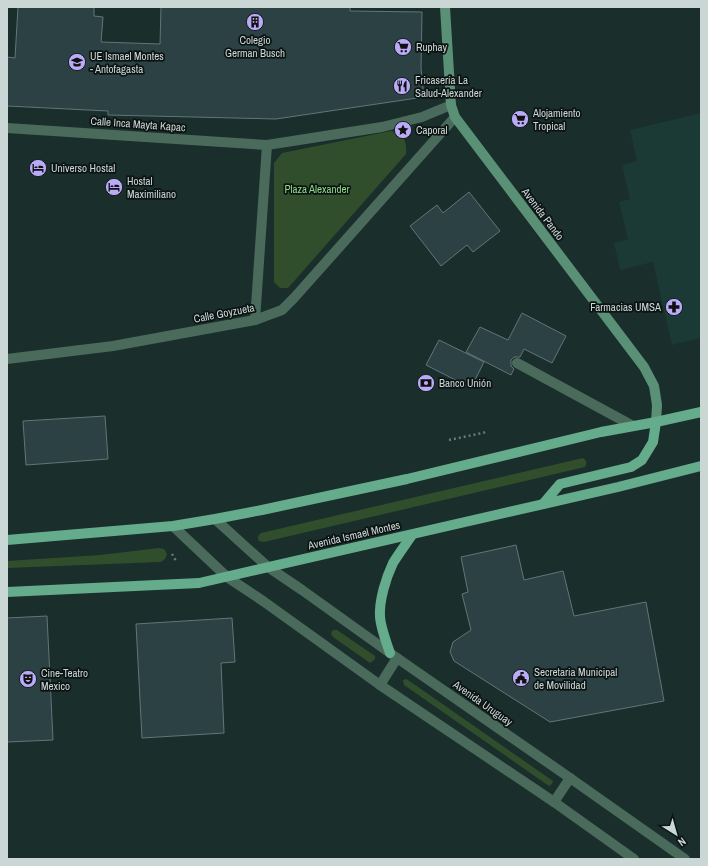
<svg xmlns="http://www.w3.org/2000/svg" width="708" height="866" font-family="'Archivo Narrow',sans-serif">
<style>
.built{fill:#1b3935}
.green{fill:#304e2c}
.building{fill:#2c4143;stroke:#607679}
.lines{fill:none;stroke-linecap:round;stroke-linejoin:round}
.path{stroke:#6a7a78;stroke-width:2.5;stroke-dasharray:2 3;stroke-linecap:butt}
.service{stroke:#4a6b5b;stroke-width:10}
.pedestrian{stroke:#4a6b5b;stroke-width:10}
.minor{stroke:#4a6b5b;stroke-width:10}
.tertiary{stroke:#4a6b5b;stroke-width:10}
.secondary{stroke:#599076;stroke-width:10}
.primary{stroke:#64ac8b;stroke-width:10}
.labels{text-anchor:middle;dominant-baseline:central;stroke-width:3.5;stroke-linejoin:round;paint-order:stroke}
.poi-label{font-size:11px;fill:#cbd7d5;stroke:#0c1413;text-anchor:start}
.street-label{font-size:11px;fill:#cbd7d5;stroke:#0c1413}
.park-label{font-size:11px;fill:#90d885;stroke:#0c1413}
</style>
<rect width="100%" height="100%" fill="#1a2e2b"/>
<path class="built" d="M701 113V338L672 345 653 262 620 270 614 243 628 239 619 202 630 199 622 165 637 161 630 130Z"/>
<g class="green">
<path d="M391 131C404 134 407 141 406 154L288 288H280L274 282V163L282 153Z"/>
<path d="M583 458C587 461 587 463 585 467L264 542 259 541C257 537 258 536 261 533Z"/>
<path d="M159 548 164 549 167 554 165 559 161 562 7 568V561L100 555Z"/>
<path d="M334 630H337L375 656V659L370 663 333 637 331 634 332 631Z"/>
<path d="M406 679 408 680 553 781 552 784 549 786 404 685 403 680Z"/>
</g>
<g class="building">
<path d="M18 7H94V16L103 17 101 42 160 44 161 7H350V11L422 12 421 68 424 97 276 119 108 115V111L7 106V57L15 58Z"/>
<path d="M469 192 500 231 473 252 467 245 441 266 410 226 437 205 443 213Z"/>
<path d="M522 313 566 336 552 363 524 349 520 357H514L511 360V366L514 369 511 375 466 352 480 327 508 340Z"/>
<path d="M439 340 484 362 471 388 426 365Z"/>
<path d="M105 416 108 459 26 465 23 421Z"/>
<path d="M516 545 524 580 563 571 574 616 646 602 664 701 550 722 454 661 450 652 453 642 471 630 462 594 468 592 461 557Z"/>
<path d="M47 616 53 740 7 742V618Z"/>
<path d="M232 618 235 662 221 663 224 733 142 738 136 624Z"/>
</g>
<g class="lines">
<g class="path">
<path d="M449 440 487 432"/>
<path d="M172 554 176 561"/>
</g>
<path class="service" d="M517 363 633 426"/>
<g class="pedestrian">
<path d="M7 128 267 145"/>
<path d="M255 320 267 145 382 127 422 117 451 105"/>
</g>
<path class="minor" d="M7 359 113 346 255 320 282 310 294 298 455 117"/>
<g class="tertiary">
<path d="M215 519 268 567 302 590 397 658 570 778 685 859"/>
<path d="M173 526 227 577 263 601 380 685 554 802 634 859"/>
<path d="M380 685 397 658"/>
<path d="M554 802 570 778"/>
</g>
<path class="secondary" d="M445 7 451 105 455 117 644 367 654 386 657 405 656 422"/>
<g class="primary">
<path d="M543 504 560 484 631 467 642 460 653 442 656 422"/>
<path d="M7 540 173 526 215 519 262 510 407 479 601 432 656 422 701 412"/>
<path d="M7 592 199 583 618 487 701 466"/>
<path d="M390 653C386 641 381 629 380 617 379 600 386 578 393 563 399 553 406 544 412 535"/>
</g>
</g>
<defs>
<symbol id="building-disc" viewBox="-11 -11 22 22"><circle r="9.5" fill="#b9abf7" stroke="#0c1413"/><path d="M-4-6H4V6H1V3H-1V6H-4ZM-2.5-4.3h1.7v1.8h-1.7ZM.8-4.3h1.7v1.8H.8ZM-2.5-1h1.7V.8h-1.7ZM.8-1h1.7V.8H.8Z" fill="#111"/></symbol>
<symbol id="supermarket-disc" viewBox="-11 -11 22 22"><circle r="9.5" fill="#b9abf7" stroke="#0c1413"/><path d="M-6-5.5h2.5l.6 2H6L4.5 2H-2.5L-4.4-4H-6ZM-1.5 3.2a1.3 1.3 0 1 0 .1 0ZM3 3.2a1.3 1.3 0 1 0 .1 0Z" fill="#111"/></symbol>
<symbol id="school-disc" viewBox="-11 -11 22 22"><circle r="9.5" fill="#b9abf7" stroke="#0c1413"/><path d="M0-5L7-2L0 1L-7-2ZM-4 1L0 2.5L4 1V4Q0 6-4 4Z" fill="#111"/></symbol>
<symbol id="restaurant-disc" viewBox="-11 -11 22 22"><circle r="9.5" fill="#b9abf7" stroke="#0c1413"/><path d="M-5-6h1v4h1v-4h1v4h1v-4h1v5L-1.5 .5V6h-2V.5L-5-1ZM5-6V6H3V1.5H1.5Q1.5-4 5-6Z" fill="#111"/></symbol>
<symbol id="sight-disc" viewBox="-11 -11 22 22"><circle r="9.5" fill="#b9abf7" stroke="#0c1413"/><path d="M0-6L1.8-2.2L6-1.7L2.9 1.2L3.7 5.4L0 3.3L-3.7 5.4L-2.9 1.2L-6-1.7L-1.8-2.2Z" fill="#111"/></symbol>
<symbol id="hotel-disc" viewBox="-11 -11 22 22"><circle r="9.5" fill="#b9abf7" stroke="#0c1413"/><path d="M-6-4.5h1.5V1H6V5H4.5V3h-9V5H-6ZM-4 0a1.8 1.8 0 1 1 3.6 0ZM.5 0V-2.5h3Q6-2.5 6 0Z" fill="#111"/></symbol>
<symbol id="pharmacy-disc" viewBox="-11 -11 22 22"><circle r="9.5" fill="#b9abf7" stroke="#0c1413"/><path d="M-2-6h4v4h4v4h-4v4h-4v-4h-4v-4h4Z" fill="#111"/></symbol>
<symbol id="bank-disc" viewBox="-11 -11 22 22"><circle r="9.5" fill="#b9abf7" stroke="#0c1413"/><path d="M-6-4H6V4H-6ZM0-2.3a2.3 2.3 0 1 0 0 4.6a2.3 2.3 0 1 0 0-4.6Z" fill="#111"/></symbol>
<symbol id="civic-disc" viewBox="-11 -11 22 22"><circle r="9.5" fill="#b9abf7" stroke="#0c1413"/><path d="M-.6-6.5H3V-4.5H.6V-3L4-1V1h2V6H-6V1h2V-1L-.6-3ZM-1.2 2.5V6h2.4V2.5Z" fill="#111"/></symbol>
<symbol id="theatre-disc" viewBox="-11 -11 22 22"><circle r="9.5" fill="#b9abf7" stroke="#0c1413"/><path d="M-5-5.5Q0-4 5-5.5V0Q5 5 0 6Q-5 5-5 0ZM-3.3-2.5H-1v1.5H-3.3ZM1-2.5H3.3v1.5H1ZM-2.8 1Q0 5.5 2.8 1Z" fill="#111"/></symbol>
</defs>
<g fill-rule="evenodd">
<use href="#building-disc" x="245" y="12" width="20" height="20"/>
<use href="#supermarket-disc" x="393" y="37" width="20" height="20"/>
<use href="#school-disc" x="67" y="52" width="20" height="20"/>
<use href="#restaurant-disc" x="392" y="76" width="20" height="20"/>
<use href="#supermarket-disc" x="510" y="109" width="20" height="20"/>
<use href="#sight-disc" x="393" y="120" width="20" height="20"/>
<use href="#hotel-disc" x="28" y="158" width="20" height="20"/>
<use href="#hotel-disc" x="104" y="177" width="20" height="20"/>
<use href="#pharmacy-disc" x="664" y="297" width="20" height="20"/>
<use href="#bank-disc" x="416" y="373" width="20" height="20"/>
<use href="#civic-disc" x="511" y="668" width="20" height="20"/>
<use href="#theatre-disc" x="18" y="669" width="20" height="20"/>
</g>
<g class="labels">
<g class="poi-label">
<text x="255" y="40" text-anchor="middle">Colegio<tspan x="255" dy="13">German Busch</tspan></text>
<text x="416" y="47">Ruphay</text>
<text x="90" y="56">UE Ismael Montes<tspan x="90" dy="13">- Antofagasta</tspan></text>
<text x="415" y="80">Fricasería La<tspan x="415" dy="13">Salud-Alexander</tspan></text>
<text x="533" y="113">Alojamiento<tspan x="533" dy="13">Tropical</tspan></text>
<text x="416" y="130">Caporal</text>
<text x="51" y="168">Universo Hostal</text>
<text x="127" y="181">Hostal<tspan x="127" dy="13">Maximiliano</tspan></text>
<text x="661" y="307" text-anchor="end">Farmacias UMSA</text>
<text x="439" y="383">Banco Unión</text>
<text x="534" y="672">Secretaria Municipal<tspan x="534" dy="13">de Movilidad</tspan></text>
<text x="41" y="673">Cine-Teatro<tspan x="41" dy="13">Mexico</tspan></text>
</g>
<g class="street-label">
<text transform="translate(138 124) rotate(4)">Calle Inca Mayta Kapac</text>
<text transform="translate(543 214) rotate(53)">Avenida Pando</text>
<text transform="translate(224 313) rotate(-11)">Calle Goyzueta</text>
<text transform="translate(354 535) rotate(-13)">Avenida Ismael Montes</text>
<text transform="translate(483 703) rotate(35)">Avenida Uruguay</text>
</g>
<g class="park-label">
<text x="317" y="189">Plaza Alexander</text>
</g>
</g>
<rect width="708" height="866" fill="none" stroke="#cbd7d5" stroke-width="16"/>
<g transform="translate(676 834) rotate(143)" stroke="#0c1413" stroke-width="3" paint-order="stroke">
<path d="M0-3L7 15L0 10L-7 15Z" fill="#cbd7d5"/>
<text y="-6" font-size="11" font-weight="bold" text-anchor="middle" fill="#cbd7d5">N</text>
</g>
</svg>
